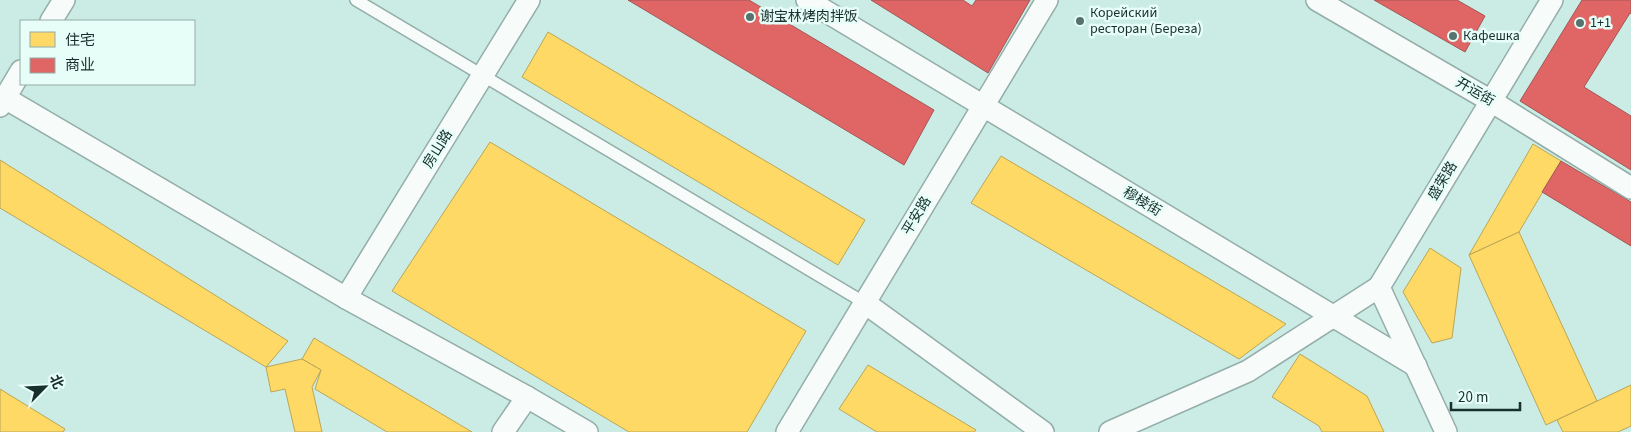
<svg xmlns="http://www.w3.org/2000/svg" width="1631" height="432" font-family="'Source Sans 3','Noto Sans SC',sans-serif">
<style>
.homes{fill:#ffd966;stroke:#baa655}
.shops{fill:#e06666;stroke:#a45655}
.lines{fill:none;stroke-linecap:round;stroke-linejoin:round}
.service-casing{stroke:#94ada8;stroke-width:14}
.minor-casing{stroke:#94ada8;stroke-width:24}
.service{stroke:#f7fcfb;stroke-width:11}
.minor{stroke:#f7fcfb;stroke-width:21}
.poi-dot{fill:#56726c;stroke:#e6fdf8;stroke-width:2}
.labels{text-anchor:middle;dominant-baseline:central;stroke-width:5;stroke-linejoin:round;paint-order:stroke}
.poi-label{font-size:14px;fill:#18302c;stroke:#e6fdf8;text-anchor:start}
.street-label{font-size:14px;fill:#18302c;stroke:#e6fdf8}
</style>
<rect width="100%" height="100%" fill="#caece4"/>
<g class="homes">
<path d="M548 32 865 220 838 265 522 77Z"/>
<path d="M490 142 806 331 747 432H629L392 291Z"/>
<path d="M1533 144 1561 161 1519 232 1469 255Z"/>
<path d="M1001 156 1286 324 1239 359 971 203Z"/>
<path d="M0 160 288 341 266 367 0 208Z"/>
<path d="M1519 232 1597 401 1546 425 1469 255Z"/>
<path d="M1430 248 1461 268 1452 338 1432 343 1403 292Z"/>
<path d="M314 338 472 432H387L315 389 321 370 302 359Z"/>
<path d="M1300 354 1367 396 1384 432H1322L1319 426 1272 397Z"/>
<path d="M302 359 321 370 312 387 322 432H295L285 389 271 392 266 367Z"/>
<path d="M868 365 976 430 974 432H877L839 409Z"/>
<path d="M1631 385V426L1618 432H1563L1557 420Z"/>
<path d="M0 389 65 429 63 432H0Z"/>
</g>
<g class="shops">
<path d="M628 0H749L934 110 904 165Z"/>
<path d="M871 0H963L972 6 976 0H1030L988 73Z"/>
<path d="M1374 0H1457L1485 16 1465 52Z"/>
<path d="M1582 0H1631V14L1630 13 1584 87 1631 116V170L1520 101Z"/>
<path d="M1561 161 1631 202V246L1542 192Z"/>
</g>
<g class="lines">
<defs>
<path id="service" d="M356 0 865 303"/>
<g id="minor">
<path d="M807 0 1416 366"/>
<path d="M1317 0 1491 101 1631 188"/>
<path d="M51 21 64 0"/>
<path d="M5 98 21 71"/>
<path d="M0 106 5 98 346 298 527 397 587 432"/>
<path d="M346 298 529 0"/>
<path d="M865 303 1043 432"/>
<path d="M503 432 527 397"/>
<path d="M787 432 1047 0"/>
<path d="M1110 432 1248 371 1379 287"/>
<path d="M1446 432 1379 287 1552 0"/>
</g>
</defs>
<use href="#service" class="service-casing"/>
<use href="#minor" class="minor-casing"/>
<use href="#service" class="service"/>
<use href="#minor" class="minor"/>
</g>
<g class="poi-dot">
<circle cx="750" cy="17" r="5"/>
<circle cx="1080" cy="21" r="5"/>
<circle cx="1580" cy="23" r="5"/>
<circle cx="1453" cy="36" r="5"/>
</g>
<g class="labels">
<g class="poi-label">
<text x="1090" y="13">Корейский<tspan x="1090" dy="16">ресторан (Береза)</tspan></text>
<text x="760" y="17">谢宝林烤肉拌饭</text>
<text x="1590" y="23">1+1</text>
<text x="1463" y="36">Кафешка</text>
</g>
<g class="street-label">
<text transform="translate(1475 92) rotate(30)">开运街</text>
<text transform="translate(438 149) rotate(-58)">房山路</text>
<text transform="translate(1443 181) rotate(-59)">盛荣路</text>
<text transform="translate(1142 202) rotate(31)">穆棱街</text>
<text transform="translate(917 216) rotate(-59)">平安路</text>
</g>
</g>
<rect x="20" y="20" width="175" height="65" fill="#e6fdf8" stroke="#94aba6"/>
<rect x="30" y="32" width="25" height="15" fill="#ffd966" stroke="#94aba6"/>
<text x="65" y="45" font-size="15" fill="#18302c">住宅</text>
<rect x="30" y="58" width="25" height="15" fill="#e06666" stroke="#94aba6"/>
<text x="65" y="70" font-size="15" fill="#18302c">商业</text>
<g transform="translate(45 387) rotate(66)" stroke="#e6fdf8" stroke-width="4" paint-order="stroke">
<path d="M0-4L9 19L0 12L-9 19Z" fill="#18302c"/>
<text y="-8" font-size="14" font-weight="bold" text-anchor="middle" fill="#18302c">北</text>
</g>
<path d="M1451 402v8h69v-8" fill="none" stroke="#18302c" stroke-width="2.5"/>
<text x="1458" y="402" font-size="15" fill="#18302c" stroke="#e6fdf8" stroke-width="4" paint-order="stroke">20 m</text>
</svg>
